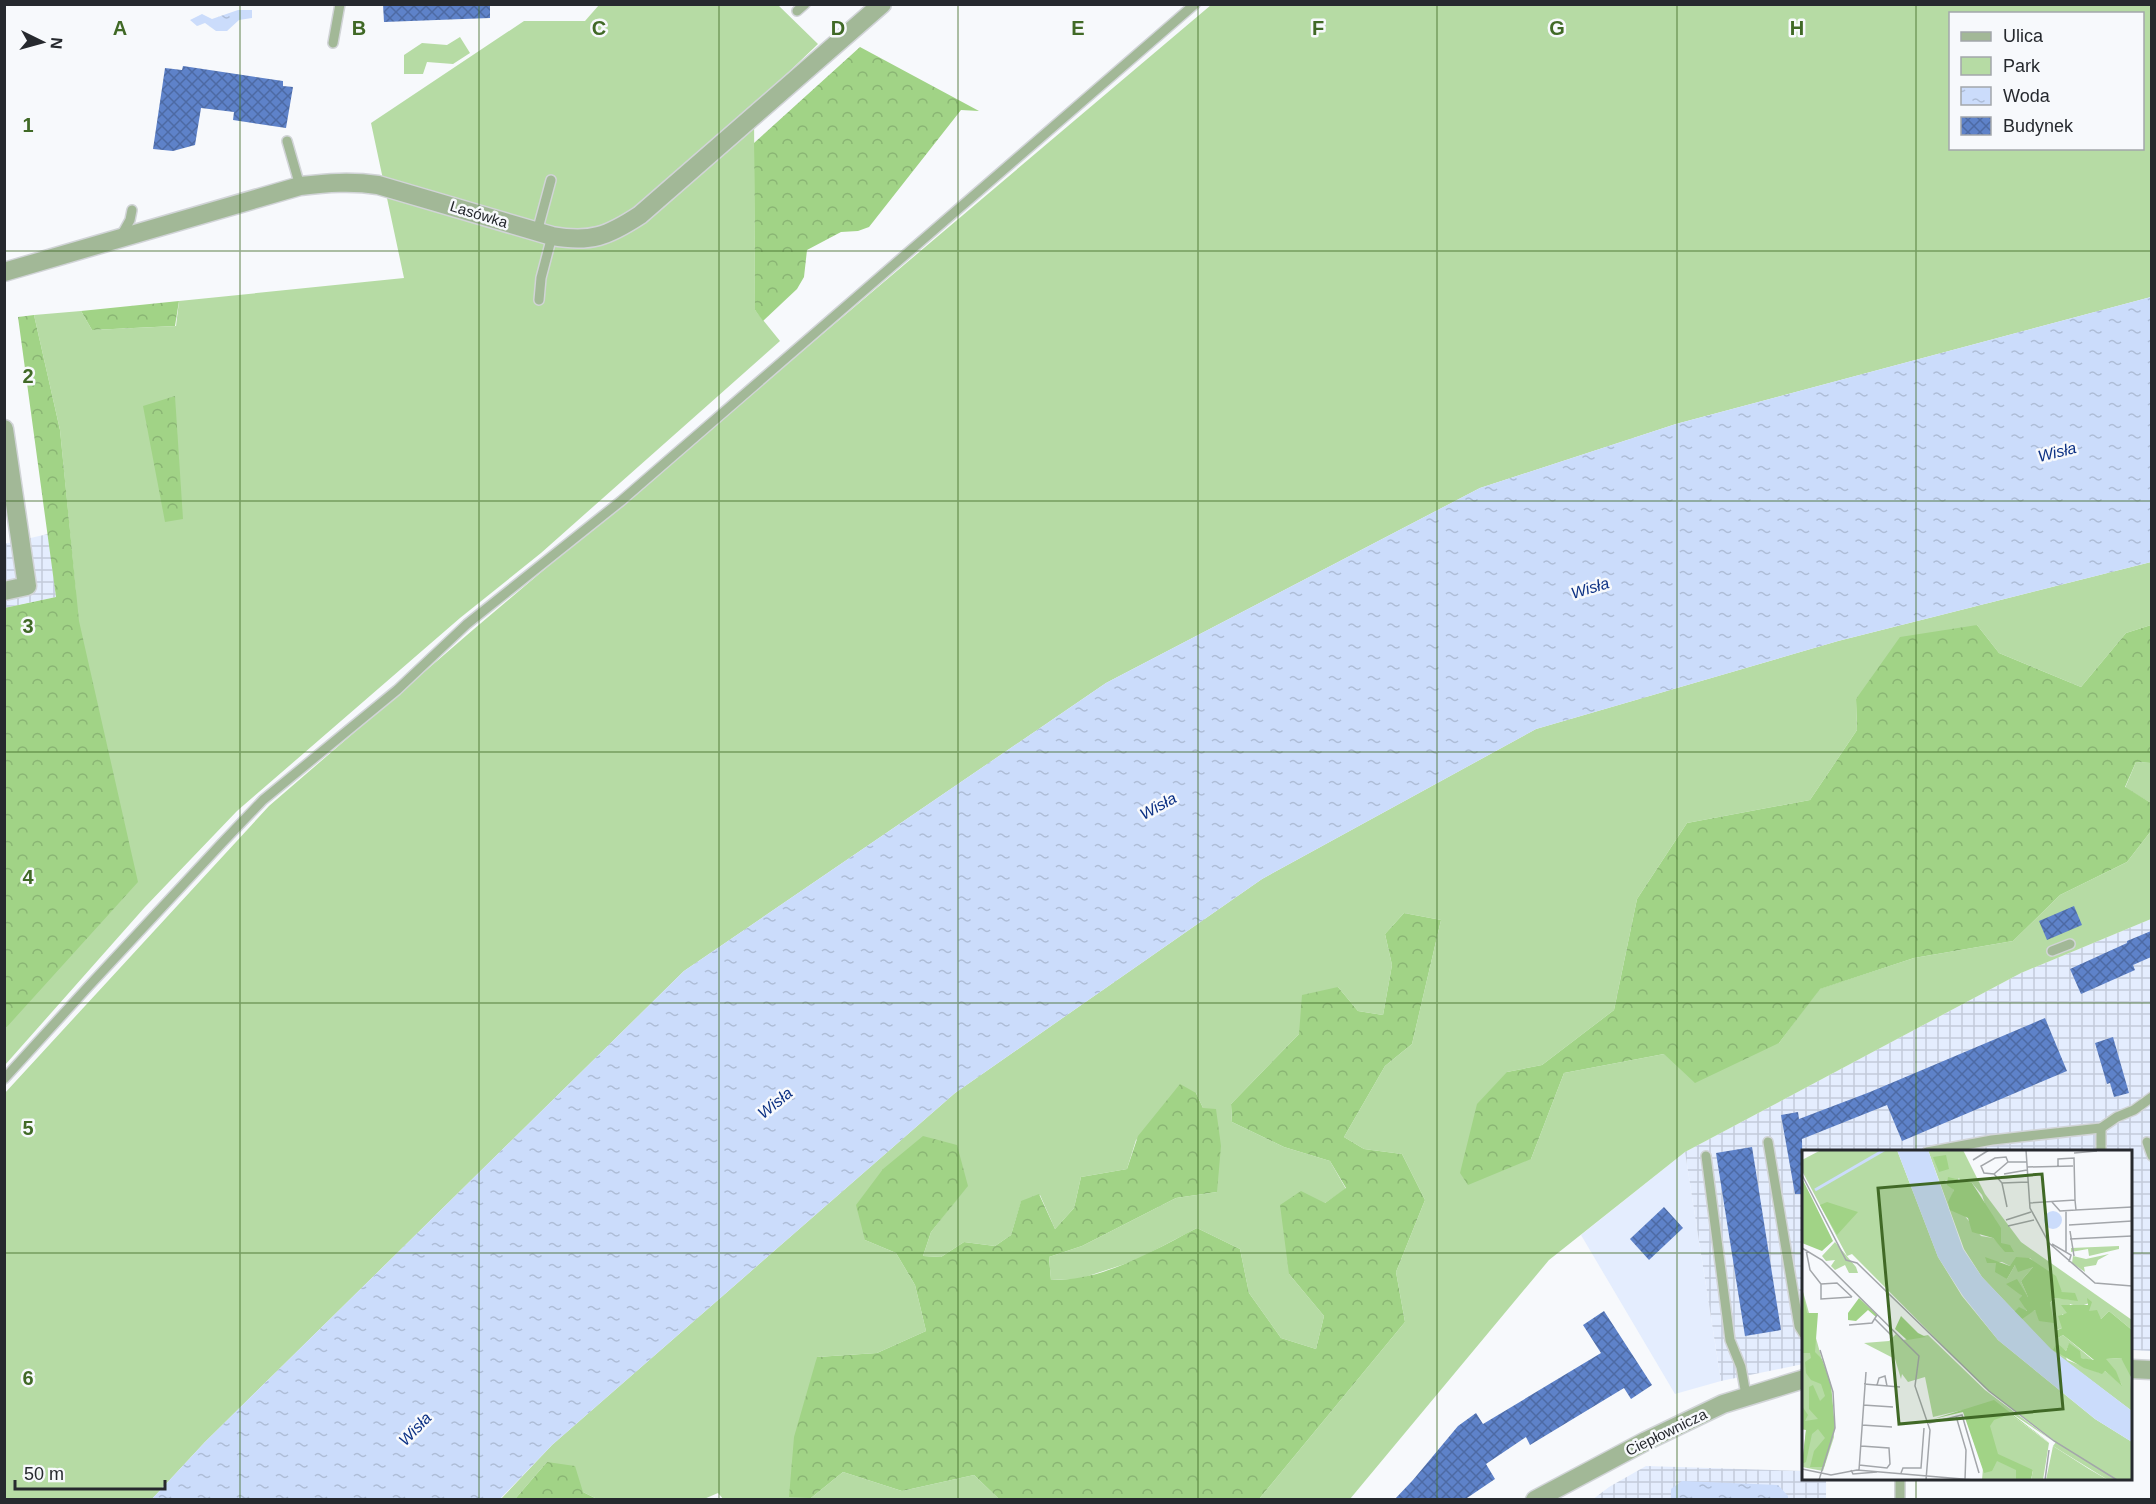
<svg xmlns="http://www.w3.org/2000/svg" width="2156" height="1504" font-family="Arial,sans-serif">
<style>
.built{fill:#e4edfe}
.industrial{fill:url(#industrial-grid)}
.green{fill:#b6dba4;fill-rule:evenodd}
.forest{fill:url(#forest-crowns)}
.water{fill:url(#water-ripples)}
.building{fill:url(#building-cross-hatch)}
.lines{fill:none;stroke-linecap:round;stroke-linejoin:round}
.lane-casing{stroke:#d1d4d7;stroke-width:12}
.street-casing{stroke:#d1d4d7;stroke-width:21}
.lane{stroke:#a2b897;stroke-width:9}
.street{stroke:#a2b897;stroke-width:18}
.grid{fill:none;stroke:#406926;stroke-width:1.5;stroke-opacity:0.55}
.labels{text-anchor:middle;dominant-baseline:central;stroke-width:5;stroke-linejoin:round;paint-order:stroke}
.street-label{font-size:15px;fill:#26292e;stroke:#f7f9fc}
.water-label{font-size:16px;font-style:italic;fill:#0c3184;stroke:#f7f9fc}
.inset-river{fill:none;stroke:#cbdcfb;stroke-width:3}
.inset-road{fill:none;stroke:#a3a6aa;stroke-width:1.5}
.view{fill:#406926;fill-opacity:0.15;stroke:#406926;stroke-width:3}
.inset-edge{fill:none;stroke:#26292e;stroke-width:3}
.grid-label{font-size:20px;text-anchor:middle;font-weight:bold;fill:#406926;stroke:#f7f9fc;stroke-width:5;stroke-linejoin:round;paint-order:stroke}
</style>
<defs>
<pattern id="industrial-grid" width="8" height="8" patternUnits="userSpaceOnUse" patternTransform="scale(1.5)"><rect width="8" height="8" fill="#e4edfe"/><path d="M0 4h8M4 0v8" fill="none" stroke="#c3cbda"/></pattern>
<pattern id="forest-crowns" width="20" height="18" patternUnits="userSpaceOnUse" patternTransform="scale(1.5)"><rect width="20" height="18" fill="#a1d386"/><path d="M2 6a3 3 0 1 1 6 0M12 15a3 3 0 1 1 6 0" fill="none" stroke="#8ab574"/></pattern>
<pattern id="water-ripples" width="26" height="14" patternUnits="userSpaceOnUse" patternTransform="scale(1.5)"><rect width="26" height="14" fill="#cbdcfb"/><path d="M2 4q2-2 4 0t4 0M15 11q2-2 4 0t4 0" fill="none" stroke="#aebdd7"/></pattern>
<pattern id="building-cross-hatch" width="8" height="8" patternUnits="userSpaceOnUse" patternTransform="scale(1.5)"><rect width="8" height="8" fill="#5e82c9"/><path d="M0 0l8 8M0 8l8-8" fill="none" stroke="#4d6aa4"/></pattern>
</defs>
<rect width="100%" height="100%" fill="#f7f9fc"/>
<path class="built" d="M1685 1152 1721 1381 1675 1394 1581 1235Z"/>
<g class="industrial">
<path d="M48 534 56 597 5 608 4 544Z"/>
<path d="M2151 919V1351L2131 1350 2130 1152H1804L1803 1364 1721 1381 1685 1152 2021 973Z"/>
<path d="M1646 1466 1803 1471 1804 1478 1826 1479V1499L1592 1500 1609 1487Z"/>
</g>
<g class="green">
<path d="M599 5H778L818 44 754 105 755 310 780 341 541 553 460 618 237 811 145 907 5 1065V1029L8 1025 4 1022 5 608 76 594 60 430 34 315 81 311 92 330 176 326 179 301 404 278 371 123 524 21H585Z"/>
<path d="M1211 5H2151V297L1676 424 1480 488 1106 683 684 971 205 1442 152 1499H5L4 1094 269 806 474 629ZM1950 14H2142V148H1950Z"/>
<path d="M460 37 470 53 453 64 427 62 423 74H404V55L422 43 447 45Z"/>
<path d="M2151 562V625L2126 633 2081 687 1999 653 1977 625 1856 699 1857 730 1810 800 1687 823 1637 899 1614 1010 1542 1065 1507 1072 1531 1159 1564 1073 1664 1054 1779 1043 1819 989 1914 958 2013 941 2060 895 2127 862 2151 831V919L2021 973 1685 1152 1549 1260 1350 1499H1259L1405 1322 1396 1272 1425 1200 1402 1154 1364 1149 1344 1137 1385 1066 1412 1044 1441 920 1404 913 1385 934 1392 965 1383 1015 1358 1011 1338 987 1299 1034 1231 1104 1232 1122 1284 1147 1330 1161 1346 1189 1325 1203 1289 1274 1324 1316 1316 1349 1281 1338 1249 1293 1240 1249 1197 1228 1134 1261 1079 1279 1051 1280 1049 1257 1082 1246 1176 1198 1217 1192 1203 1108 1196 1093 1136 1140 1127 1169 1081 1177 1074 1208 1055 1229 1040 1195 1021 1202 1011 1235 995 1246 964 1242 941 1257 923 1256 931 1232 967 1186 865 1240 896 1253 915 1285 926 1331 877 1353 817 1357 811 1498 843 1472 902 1491 974 1475 999 1499 724 1500 718 1493 704 1499H597L583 1492 547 1462 515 1499 500 1500 552 1445 955 1093 1262 879 1536 729 1838 641Z"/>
<path d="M2136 762 2151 763V803L2125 788Z"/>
</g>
<g class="forest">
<path d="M860 47 979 111 961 110 869 227 858 231 841 232 807 250 804 277 797 289 763 321 755 310 754 143Z"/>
<path d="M179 301 175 326 92 330 81 311Z"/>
<path d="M34 315 60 430 79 621 138 882 5 1029V608L56 597 18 317Z"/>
<path d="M175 396 183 519 165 522 143 406Z"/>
<path d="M1977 625 1999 653 2081 687 2126 633 2151 625 2152 714 2150 715 2151 763 2136 762 2125 787 2151 803V831L2127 862 2060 895 2013 941 1914 958 1820 989 1779 1043 1695 1083 1664 1054 1564 1073 1531 1159 1468 1185 1460 1173 1477 1104 1507 1072 1542 1065 1614 1010 1637 899 1687 823 1810 800 1857 730 1856 699 1900 637Z"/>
<path d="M1404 913 1441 920 1412 1044 1385 1066 1344 1137 1364 1149 1402 1154 1425 1200 1396 1272 1405 1322 1259 1499H999L974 1475 902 1491 843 1472 811 1498 789 1497 794 1437 817 1357 877 1353 926 1331 915 1285 896 1253 865 1240 856 1205 883 1169 923 1136 957 1145 968 1186 931 1232 923 1256 941 1257 964 1242 995 1246 1011 1235 1021 1201 1039 1194 1055 1229 1074 1208 1081 1177 1127 1169 1138 1136 1180 1084 1196 1093 1203 1108 1216 1109 1221 1146 1217 1192 1176 1198 1082 1246 1049 1257 1051 1280C1104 1281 1152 1251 1197 1228L1240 1249 1249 1293 1281 1338 1316 1349 1324 1316 1289 1274 1280 1205 1301 1191 1325 1203 1346 1188 1330 1161 1284 1147 1232 1122 1231 1104 1299 1034 1302 995 1338 987 1358 1011 1383 1015 1392 965 1385 934Z"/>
<path d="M547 1462 575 1466 583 1492 597 1499H515Z"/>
</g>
<g class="water">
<path d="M238 10H252V18L239 20 227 31H216L205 23 197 26 190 20 202 14 212 19Z"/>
<path d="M2151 297V562L1838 641 1536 729 1262 879 955 1093 552 1445 500 1499H152L205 1442 684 971 1106 683 1480 488 1676 424Z"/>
<path d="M1682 1481 1778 1485 1788 1496V1499H1671V1489Z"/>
</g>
<g class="building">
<path d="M383 4H490V18L384 22Z"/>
<path d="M183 66 283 81V86L293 87 286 128 233 120 234 112 201 108 195 145 173 151 153 149 165 68 182 70Z"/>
<path d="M2074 906 2082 925 2047 940 2039 921Z"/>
<path d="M2151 931V957L2133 965 2135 970 2081 994 2070 969 2127 943V941Z"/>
<path d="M2045 1018 2067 1071 1902 1141 1887 1105 1802 1139 1803 1194H1795L1781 1115 1798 1112 1799 1119 1870 1092Z"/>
<path d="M2113 1037 2129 1093 2114 1097 2110 1083 2107 1084 2095 1043Z"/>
<path d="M1752 1147 1781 1330 1745 1336 1716 1153Z"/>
<path d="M1664 1207 1683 1228 1649 1260 1630 1239Z"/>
<path d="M1604 1311 1652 1385 1631 1399 1624 1388 1530 1445 1526 1437 1486 1464 1495 1479 1464 1500H1394L1413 1480 1458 1426 1476 1413 1483 1424 1601 1353 1583 1325Z"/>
</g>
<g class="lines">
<defs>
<g id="lane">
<path d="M797 11 805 4"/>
<path d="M333 43 340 4"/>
<path d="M287 141 300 186"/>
<path d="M537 232 551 180"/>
<path d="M121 236 130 220 132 210"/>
<path d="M539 300 541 278 552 236"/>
<path d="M2052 951 2070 944"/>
<path d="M4 1079 87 988 221 844 263 800 397 690 467 624 621 501 1195 4"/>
<path d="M2101 1128V1152"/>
<path d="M1768 1142 1799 1326 1804 1334"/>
<path d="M2147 1142 2152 1156"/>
<path d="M1927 1152 1992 1140 2101 1128 2117 1117 2134 1110 2152 1097"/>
<path d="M1706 1156 1730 1340 1741 1367 1746 1395"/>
<path d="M1900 1500V1478"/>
</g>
<g id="street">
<path d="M4 272 300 186C327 183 351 181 378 185L552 236C591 243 608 236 640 215L882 4"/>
<path d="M4 429 27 586 4 591"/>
<path d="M2130 1369 2152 1370"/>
<path d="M1535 1500 1646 1441 1723 1404 1804 1379"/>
</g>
</defs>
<use href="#lane" class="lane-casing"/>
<use href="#street" class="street-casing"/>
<use href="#lane" class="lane"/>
<use href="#street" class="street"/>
</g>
<path class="grid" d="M240 4V1500M479 4V1500M719 4V1500M958 4V1500M1198 4V1500M1437 4V1500M1677 4V1500M1916 4V1152M4 251H2152M4 501H2152M4 752H2152M4 1003H2152M4 1253H1804M2130 1253H2152M1916 1478V1500"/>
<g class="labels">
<g class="street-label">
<text transform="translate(479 214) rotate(17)">Lasówka</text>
<text transform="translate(1666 1432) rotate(-26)">Ciepłownicza</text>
</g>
<g class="water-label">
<text transform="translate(2057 452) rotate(-14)">Wisła</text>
<text transform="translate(1590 588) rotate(-17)">Wisła</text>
<text transform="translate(1158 806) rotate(-29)">Wisła</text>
<text transform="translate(775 1103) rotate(-39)">Wisła</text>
<text transform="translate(415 1429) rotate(-46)">Wisła</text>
</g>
</g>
<g transform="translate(1802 1150)">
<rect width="330" height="330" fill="#f7f9fc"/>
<path d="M19 0H95L136 107 160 146 196 190 293 269 330 292V330H306L251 296 254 292 182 237 50 104 45 106 0 21V10ZM126 0H161L183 44 219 92 330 170V180L307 161 299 169 287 161V153L277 157 268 154 265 164H260V178L254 180 256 188 261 185 292 211 279 208 267 194 264 201 260 198 265 210 298 223 303 221 320 235 303 209 319 208 328 219 330 261 249 200 180 127 162 99ZM157 28 159 33H170L180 45 187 66 193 69 198 95 191 88 179 86 149 49 152 40 143 30 154 32ZM228 108 260 142 273 150 253 148 248 153 249 167 236 165 233 160 225 164 221 147 213 139 216 134 226 147 219 131 231 117 213 115 205 129 194 113 189 112H200L208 116ZM33 92 54 117 56 123H47L43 115 33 120 29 116 33 110 24 111 20 106ZM317 96V99L287 106 286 99 269 102V98ZM307 104 296 110 294 115 282 117 283 122 270 113 271 106 284 109ZM0 138 19 206 32 287 21 321 0 317 4 280 0 279ZM94 184 101 190 126 185 183 240 251 291 209 263 229 330H180L181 318 161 260 131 267 123 227 106 232 100 224 99 229 93 209 62 193 87 191Z" fill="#b6dba4" fill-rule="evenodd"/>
<path d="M144 5 147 19 137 22 131 7ZM146 27 170 33 199 78V93L208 95 212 102H203L191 88 170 82 166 68 148 60 146 52 152 40 145 35ZM0 28 31 91 20 101 0 93ZM25 52 56 62 35 85 18 55ZM183 107 208 116 214 107 227 108 254 126 260 142 273 143 276 151 252 148 248 153 252 173 237 171 233 160 220 169 212 162 217 157 225 161 217 149 220 146 204 134 215 129 226 147 219 131 231 117 216 122 213 115 205 129 193 122 194 113H185ZM0 138 5 163H16L13 202 20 209 29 234 33 278 22 317H8L12 301 23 288 16 279 10 284 4 312 0 314 4 280 0 279V256L6 265 3 271 16 269 7 259V237L11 235 18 251 23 246 19 234 9 230 4 223 3 212 9 208 8 203H0ZM57 148 74 164V167L66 160 54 171 46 170V163ZM285 148 290 152 287 161 295 160 299 169 307 161 330 180V229L319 208 304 209 314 221 320 236 303 221 300 224 282 218 251 200 255 193 264 201 267 193 278 201 279 208 292 210 261 185 256 188 253 181 260 178 256 166 265 163 259 155H286ZM99 166 116 183 124 187 105 190 93 179ZM192 250 249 294 208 264 231 320 229 330H214V320L195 311 190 321 182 323 161 262 131 269Z" fill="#a1d386"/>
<path d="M208 264 247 293 241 330H229L231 320 196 304 188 276 192 270ZM251 296 287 319 306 330H244Z" fill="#b6dba4"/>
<path d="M95 0H126L161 99 180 127 249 199 330 261V292L293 269 196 190 161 146 136 107ZM242 70a9 9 0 1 1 18 0a9 9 0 1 1-18 0Z" fill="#cbdcfb"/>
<path class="inset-river" d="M13 40 82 0"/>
<path class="inset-road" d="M224 0 228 58 247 93 293 133 330 136M272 3 295 1M171 10 187 0M225 17 271 16M256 17V9L272 8 273 50M192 24 206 12H225M202 24 225 20M0 25 44 110 55 113 187 241 252 291 315 330M201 28 226 26M200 33 226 32M250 52 258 61 274 60M227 53 273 50 274 60 330 57M205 57 200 33 192 24 182 23 179 16 193 8 204 7 206 12M204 70 229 62M267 75 330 71M206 76 232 70M268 81 272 106M268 89 330 86M250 94 269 105 267 112M0 98 20 110 117 206 113 236 128 280 124 330M4 100 8 120 19 134V149L50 147M264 103V61M19 134 35 133 50 147M73 169 90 186M47 175 70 173 75 165M62 234 98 237M75 235 77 228 83 226 85 236M61 255 91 257M154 266 164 300 163 330M127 273 160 265 177 323M60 275 90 277M57 315 85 318 88 314 87 298 59 296M0 319 29 325 55 320 172 330M49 320 51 324 75 322M57 320 64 222M99 323 101 318H119L122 278M17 330 33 278 31 242 18 200M243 330 247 300"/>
<path class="view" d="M240 24 261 259 97 274 76 38Z"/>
<rect width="330" height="330" class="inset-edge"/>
</g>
<g class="grid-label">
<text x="120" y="35">A</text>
<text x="359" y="35">B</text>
<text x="599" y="35">C</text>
<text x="838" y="35">D</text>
<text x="1078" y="35">E</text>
<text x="1318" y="35">F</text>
<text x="1557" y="35">G</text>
<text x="1797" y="35">H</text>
<text x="28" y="132">1</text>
<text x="28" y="383">2</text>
<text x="28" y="633">3</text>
<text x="28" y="884">4</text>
<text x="28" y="1135">5</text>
<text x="28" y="1385">6</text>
</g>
<rect width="2156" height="1504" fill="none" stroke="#26292e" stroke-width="12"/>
<rect x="1949" y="12" width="195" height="138" fill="#f7f9fc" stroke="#a3a6aa" stroke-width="1.5"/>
<rect x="1961" y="32" width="30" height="9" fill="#a2b897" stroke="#a3a6aa" stroke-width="1.5"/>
<text x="2003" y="42" font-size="18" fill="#26292e">Ulica</text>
<rect x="1961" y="57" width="30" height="18" fill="#b6dba4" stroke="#a3a6aa" stroke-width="1.5"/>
<text x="2003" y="72" font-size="18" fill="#26292e">Park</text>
<rect x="1961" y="87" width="30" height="18" fill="url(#water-ripples)" stroke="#a3a6aa" stroke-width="1.5"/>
<text x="2003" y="102" font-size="18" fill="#26292e">Woda</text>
<rect x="1961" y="117" width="30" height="18" fill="url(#building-cross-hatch)" stroke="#a3a6aa" stroke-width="1.5"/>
<text x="2003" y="132" font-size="18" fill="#26292e">Budynek</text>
<g transform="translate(42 42) rotate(95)" stroke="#f7f9fc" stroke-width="4.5" paint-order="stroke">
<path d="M0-4.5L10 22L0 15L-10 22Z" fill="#26292e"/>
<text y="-9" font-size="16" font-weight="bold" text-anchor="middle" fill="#26292e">N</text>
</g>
<path d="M15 1480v9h150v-9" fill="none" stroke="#26292e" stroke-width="3"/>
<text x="24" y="1480" font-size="18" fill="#26292e" stroke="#f7f9fc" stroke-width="4.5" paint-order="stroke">50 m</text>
</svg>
